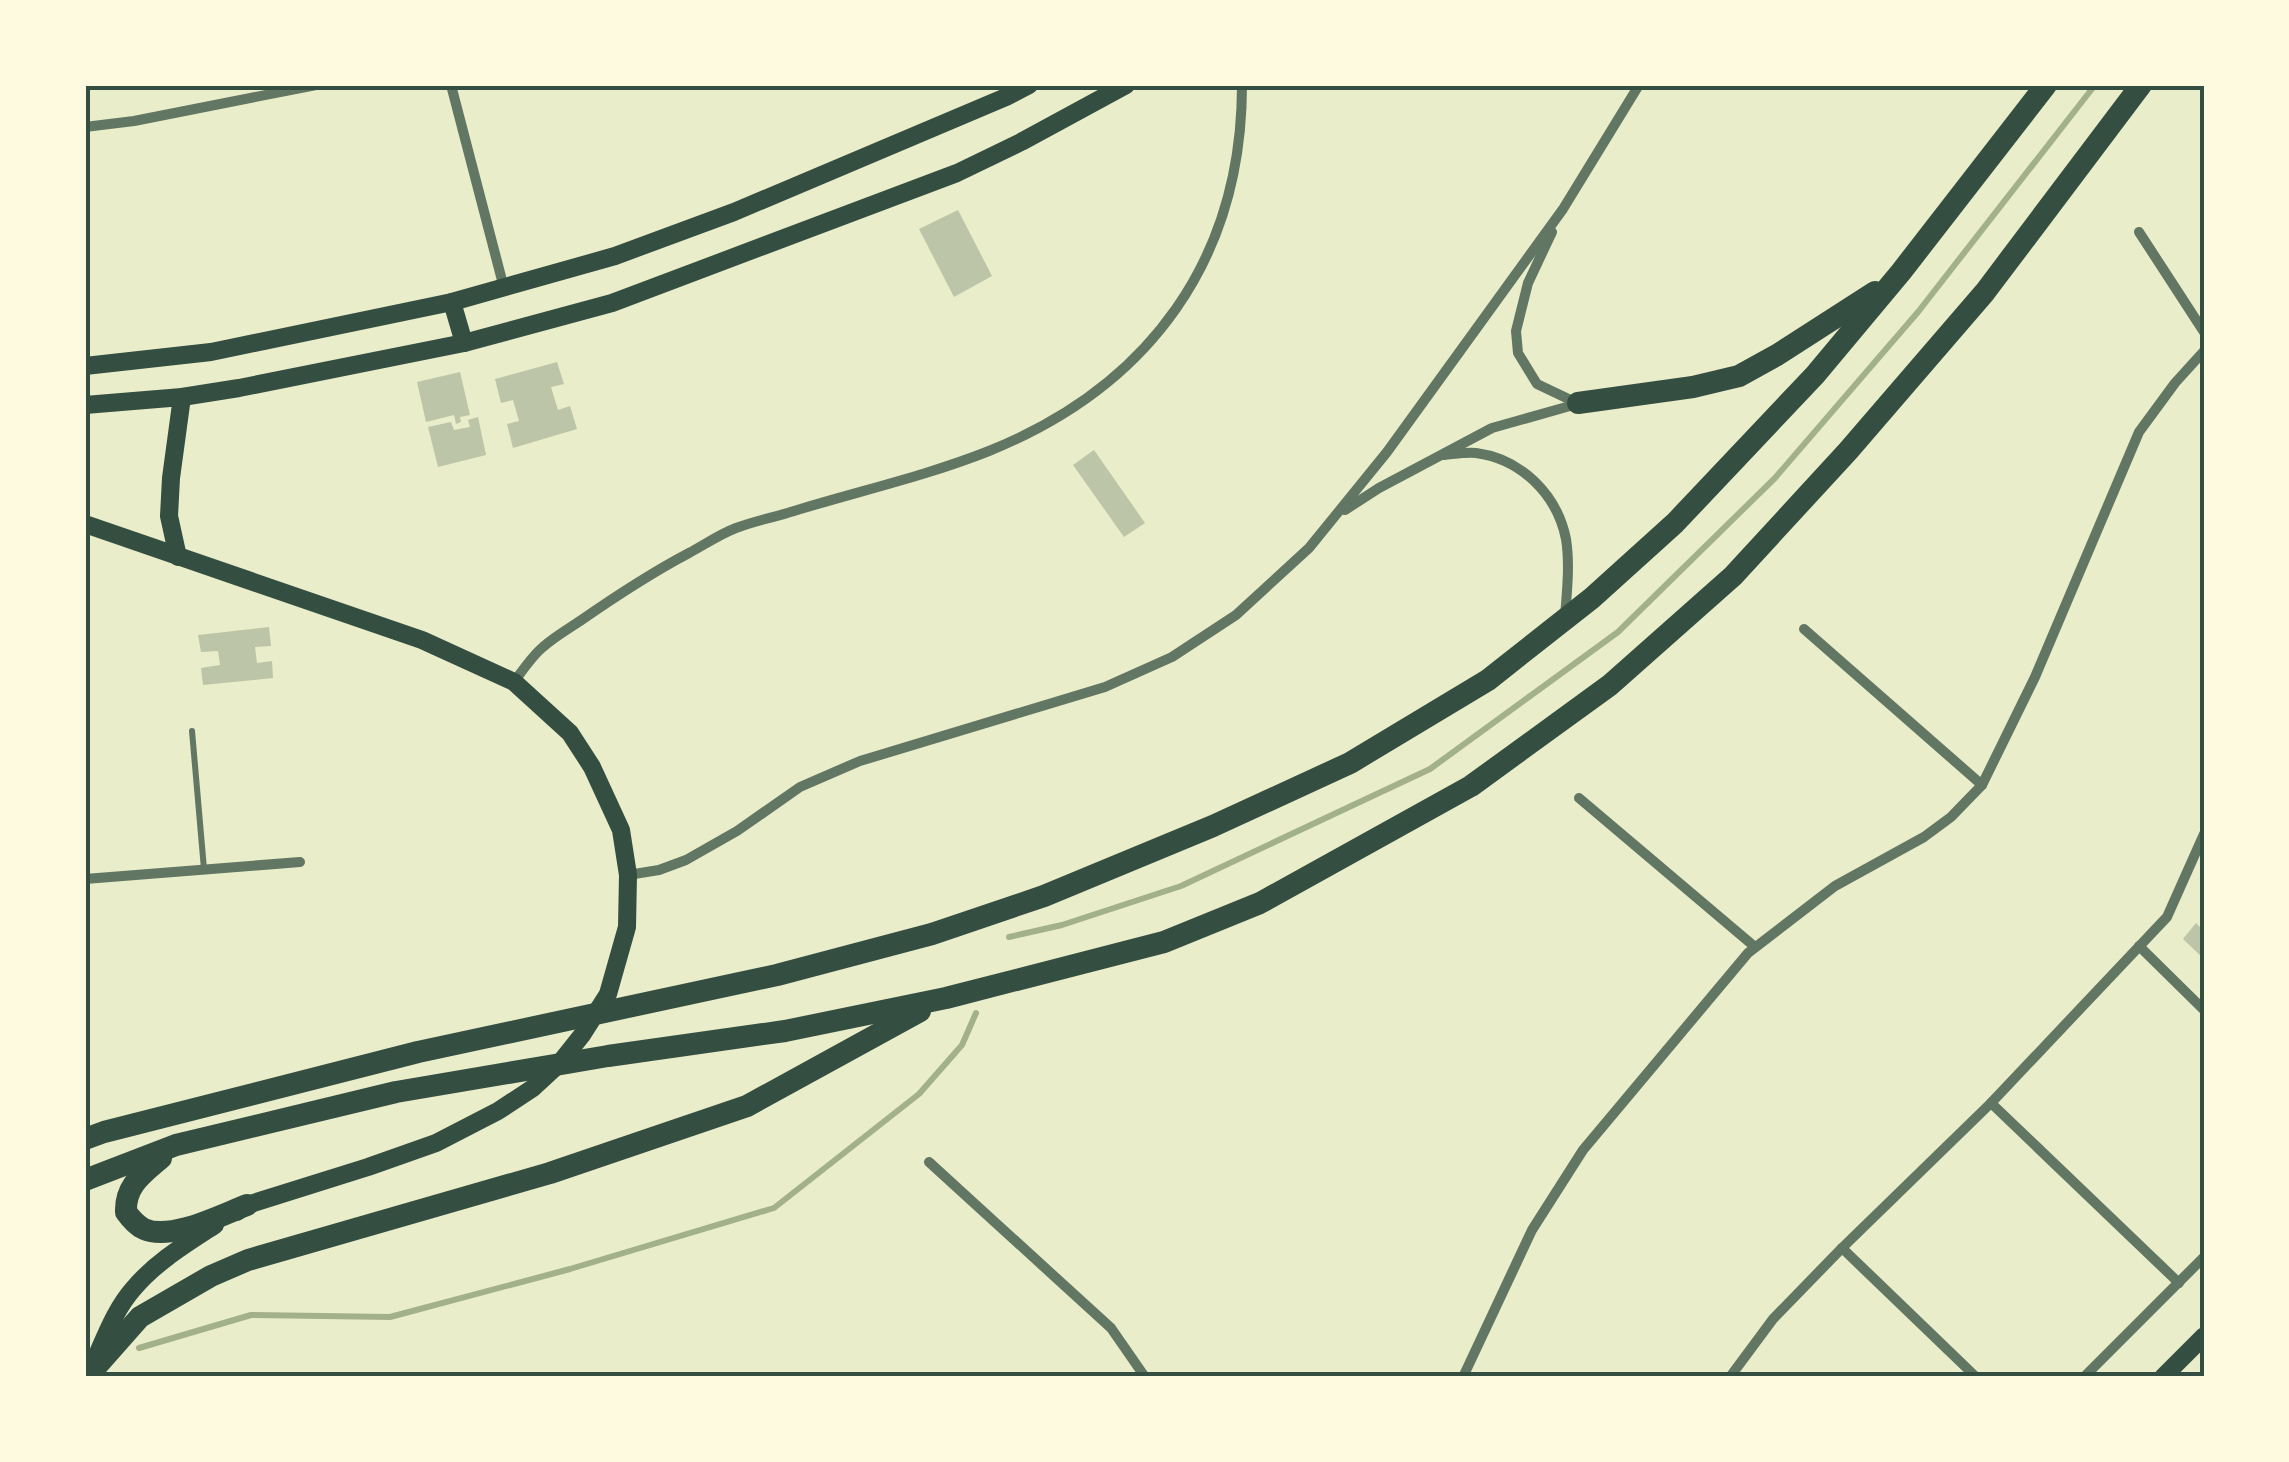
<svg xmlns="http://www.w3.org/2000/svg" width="2289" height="1462" font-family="Raleway,sans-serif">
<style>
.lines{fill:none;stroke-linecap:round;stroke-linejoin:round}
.stream{stroke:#a3b18a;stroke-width:6}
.building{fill:#bcc5a7}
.service{stroke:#617663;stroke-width:6}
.minor{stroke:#617663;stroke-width:10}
.secondary{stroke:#344e41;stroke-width:18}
.motorway{stroke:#344e41;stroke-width:22}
.neatline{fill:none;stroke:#344e41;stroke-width:4}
</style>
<rect width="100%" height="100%" fill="#e9edc9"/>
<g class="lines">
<g class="stream">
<path d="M1009 937 1062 925 1181 886 1430 769 1618 632 1775 478 1918 312 2095 85"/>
<path d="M139 1348 251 1315 390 1317 570 1269 774 1208 919 1094 962 1045 976 1013"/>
</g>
</g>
<g class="building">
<path d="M958 210 992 276 954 297 919 229Z"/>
<path d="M557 362 564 384 551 387 558 410 570 406 577 429 513 448 507 424 519 421 513 400 501 403 495 379Z"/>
<path d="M460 372 470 415 460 417 461 422 456 424 454 415 426 422 417 382Z"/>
<path d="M478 417 486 455 438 467 428 427 451 422 454 430 470 427 468 420Z"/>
<path d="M1094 450 1145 523 1124 537 1073 465Z"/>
<path d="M269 627 271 646 255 647 257 663 272 661 273 678 203 685 201 668 220 665 218 651 201 652 198 635Z"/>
<path d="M2196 923 2204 931V959L2183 939Z"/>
</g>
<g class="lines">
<path class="service" d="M192 731 204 869"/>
<g class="minor">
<path d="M451 85 504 288"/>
<path d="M85 127 134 121 316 85"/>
<path d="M1552 232 1528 283 1516 331 1518 353 1537 384 1577 403"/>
<path d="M2139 232 2204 332"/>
<path d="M1444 455C1455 454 1466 452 1476 453 1521 459 1557 494 1566 539 1570 564 1567 591 1565 617"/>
<path d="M1345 510 1379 488 1492 428 1577 404"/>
<path d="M1804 629 1982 785"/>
<path d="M514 682C523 670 532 656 543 647 554 637 568 629 580 621 616 596 651 573 689 553 704 545 720 534 736 528 754 521 775 517 794 511 859 491 926 476 989 451 1150 386 1242 259 1242 85"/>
<path d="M1579 798 1755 947"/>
<path d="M628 875 659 870 686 860 737 831 800 787 860 761 1105 687 1172 657 1236 615 1309 548 1387 452 1563 209 1639 85"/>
<path d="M85 879 300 862"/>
<path d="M2139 946 2204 1010"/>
<path d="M1991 1103 2179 1283"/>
<path d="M929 1162 1111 1328 1145 1377"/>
<path d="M1842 1248 1976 1377"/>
<path d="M1463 1377 1532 1230 1583 1150 1748 953 1835 886 1924 837 1951 817 1982 785 2035 677 2139 432 2175 383 2204 351"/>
<path d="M1730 1377 1773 1319 1842 1248 1991 1103 2167 917 2204 834"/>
<path d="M2084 1377 2204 1257"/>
</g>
<g class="secondary">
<path d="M452 302 464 343"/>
<path d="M85 366 211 352 452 302 615 256 734 212 1006 97 1029 85"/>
<path d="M85 405 182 397 239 388 464 343 612 303 957 173 1021 142 1126 85"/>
<path d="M85 524 422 640 514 682 570 733 592 767 621 830 628 875 627 927 608 994 582 1035 559 1064 533 1088 498 1111 436 1143 368 1167 247 1205 237 1212"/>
<path d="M178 557 169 516 171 478 182 397"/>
<path d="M93 1364C105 1338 115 1309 134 1288 156 1262 186 1244 215 1225"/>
<path d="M2163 1377 2204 1336"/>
</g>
<g class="motorway">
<path d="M1578 403 1693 387 1739 376 1777 355 1875 292"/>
<path d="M85 1139 104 1132 418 1052 777 975 932 934 1044 896 1213 826 1350 763 1488 680 1592 598 1675 523 1815 375 1901 272 2046 85"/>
<path d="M161 1158C143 1174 125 1185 126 1212 131 1219 136 1225 144 1229 171 1241 221 1215 247 1205"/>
<path d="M85 1180 176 1145 396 1092 608 1056 785 1031 946 998 1164 942 1260 903 1471 786 1610 685 1733 576 1848 451 1985 292 2141 85"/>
<path d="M87 1377 140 1317 211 1276 248 1260 550 1173 747 1106 920 1011"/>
</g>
</g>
<rect width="2289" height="1462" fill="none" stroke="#fefae0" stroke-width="175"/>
<rect x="88" y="88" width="2114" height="1286" class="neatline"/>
</svg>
